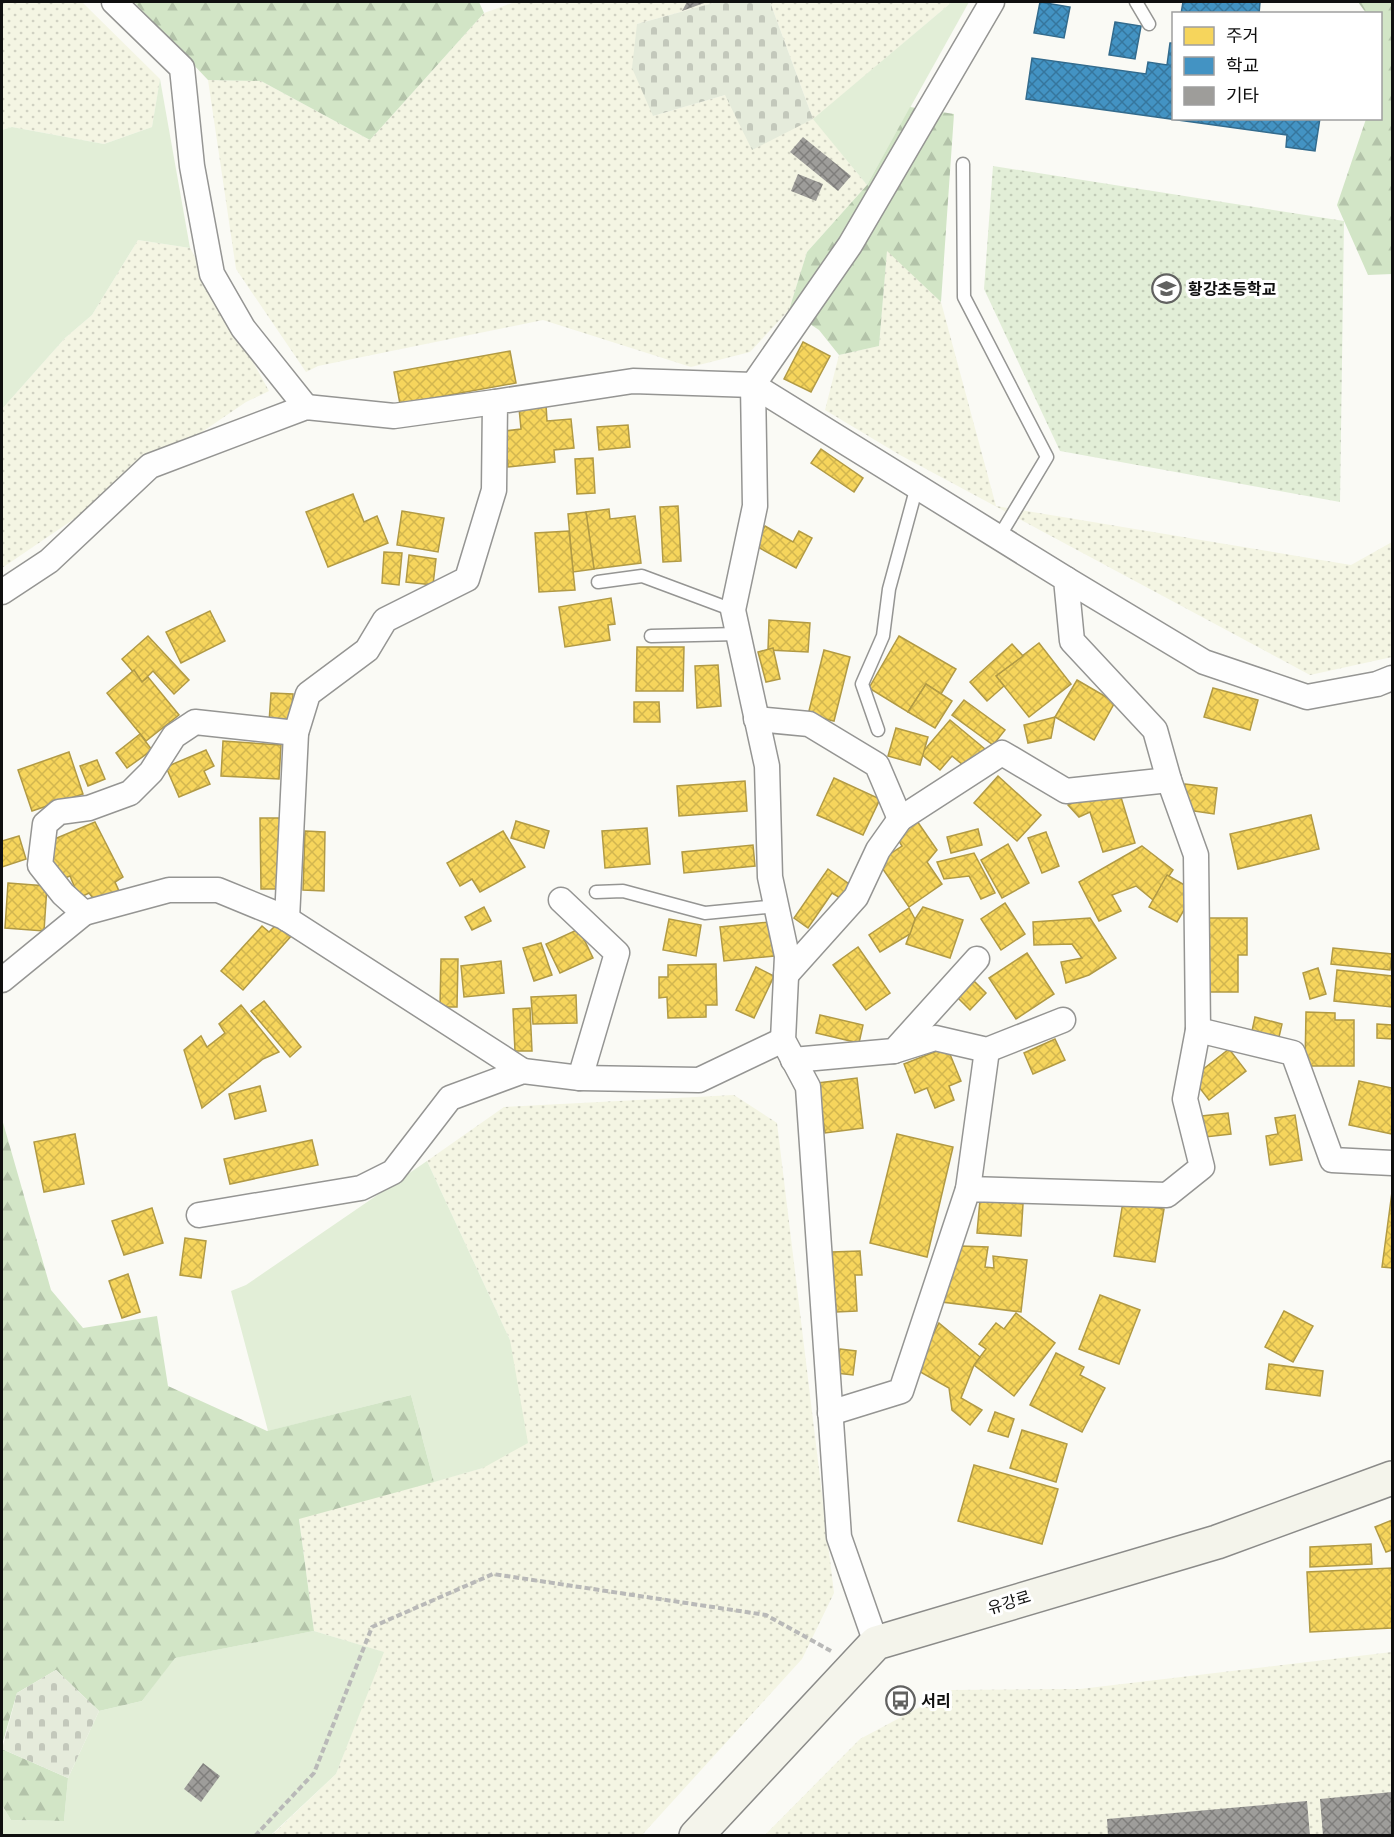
<svg xmlns="http://www.w3.org/2000/svg" width="1394" height="1837" font-family="'PT Serif','Noto Sans KR',serif">
<style>
.farmland{fill:url(#farmland-dots)}
.grass{fill:#e2eed7}
.forest{fill:url(#forest-firs)}
.cemetery{fill:url(#cemetery-stones)}
.park{fill:url(#park-dots)}
.homes{fill:url(#homes-cross-hatch);stroke:#b19a45;stroke-width:1.5}
.schools{fill:url(#schools-cross-hatch);stroke:#336b8d;stroke-width:1.5}
.building{fill:url(#building-cross-hatch)}
.lines{fill:none;stroke-linecap:round;stroke-linejoin:round}
.service-casing{stroke:#959593;stroke-width:15}
.minor-casing{stroke:#959593;stroke-width:27}
.secondary-casing{stroke:#8b8b89;stroke-width:36}
.path{stroke:#b9b9b8;stroke-width:4;stroke-dasharray:6 3;stroke-linecap:butt}
.service{stroke:#fefefe;stroke-width:12}
.minor{stroke:#fefefe;stroke-width:24}
.secondary{stroke:#f4f4eb;stroke-width:33}
.labels{text-anchor:middle;dominant-baseline:central;stroke-width:6;stroke-linejoin:round;paint-order:stroke}
.poi-label{font-size:16px;font-weight:bold;fill:#0f0f0f;stroke:#fff;text-anchor:start}
.street-label{font-size:16px;fill:#0f0f0f;stroke:#fff}
</style>
<defs>
<pattern id="farmland-dots" width="8" height="8" patternUnits="userSpaceOnUse" patternTransform="scale(1.5)"><rect width="8" height="8" fill="#f4f5e3"/><path d="M2 2h.1M6 6h.1" fill="none" stroke="#d0d1c2" stroke-width="1.8" stroke-linecap="round"/></pattern>
<pattern id="forest-firs" width="22" height="20" patternUnits="userSpaceOnUse" patternTransform="scale(1.5)"><rect width="22" height="20" fill="#d2e5c6"/><path d="M5 1l3.5 6h-7zM16 11l3.5 6h-7z" fill="#b3c3a9"/></pattern>
<pattern id="cemetery-stones" width="16" height="16" patternUnits="userSpaceOnUse" patternTransform="scale(1.5)"><rect width="16" height="16" fill="#e5ebdb"/><path d="M2 7V4a2 2 0 0 1 4 0v3zM10 15v-3a2 2 0 0 1 4 0v3z" fill="#c3c8bb"/></pattern>
<pattern id="park-dots" width="8" height="8" patternUnits="userSpaceOnUse" patternTransform="scale(1.5)"><rect width="8" height="8" fill="#e2eed7"/><path d="M2 2h.1M6 6h.1" fill="none" stroke="#c1cbb7" stroke-width="1.8" stroke-linecap="round"/></pattern>
<pattern id="homes-cross-hatch" width="8" height="8" patternUnits="userSpaceOnUse" patternTransform="scale(1.5)"><rect width="8" height="8" fill="#f6d55c"/><path d="M0 0l8 8M0 8l8-8" fill="none" stroke="#d2b64f"/></pattern>
<pattern id="schools-cross-hatch" width="8" height="8" patternUnits="userSpaceOnUse" patternTransform="scale(1.5)"><rect width="8" height="8" fill="#4393c3"/><path d="M0 0l8 8M0 8l8-8" fill="none" stroke="#36769d"/></pattern>
<pattern id="building-cross-hatch" width="8" height="8" patternUnits="userSpaceOnUse" patternTransform="scale(1.5)"><rect width="8" height="8" fill="#9e9d9a"/><path d="M0 0l8 8M0 8l8-8" fill="none" stroke="#7f7e7c"/></pattern>
</defs>
<rect width="100%" height="100%" fill="#fafaf5"/>
<g class="farmland">
<path d="M2 2H82L160 79 152 127 104 144 12 127 2 130Z"/>
<path d="M515 2H717L637 24 653 116 725 95 813 119 770 2H952L814 119 867 185 807 252 789 310 750 352 691 367 543 320 318 366 306 372 236 269 208 80 261 81 370 140 484 13Z"/>
<path d="M138 240 190 248 269 391 246 402 2 568V409L65 338 92 315Z"/>
<path d="M887 250 941 302 996 506 1351 565 1392 542V657L1310 675 900 455 825 410 839 355 879 346Z"/>
<path d="M734 1095 777 1123 834 1593 802 1659 642 1835 271 1836 336 1774 383 1652 314 1631 299 1518 483 1468 510 1340 427 1161 504 1107Z"/>
<path d="M1392 1652V1835L764 1836 860 1739 952 1690 1080 1689Z"/>
</g>
<g class="grass">
<path d="M952 2H969L867 185 813 119Z"/>
<path d="M160 79 190 248 138 240 92 315 65 338 2 409V130L12 127 104 144 152 127Z"/>
<path d="M427 1161 510 1340 528 1443 483 1468 434 1482 411 1395 268 1431 231 1291 246 1285Z"/>
<path d="M314 1631 384 1652 336 1774 271 1835H2V1805L11 1820 64 1821 68 1778 99 1711 142 1701 174 1658Z"/>
</g>
<g class="forest">
<path d="M134 2H479L484 13 370 140 261 81 208 80Z"/>
<path d="M1358 2 1392 3V274L1368 275 1337 205 1366 119 1380 118V14L1366 13Z"/>
<path d="M910 107 954 114 941 302 887 251 879 346 839 355 819 330 789 310 807 252 867 185Z"/>
<path d="M2 1119 51 1290 83 1328 157 1316 168 1386 267 1431 411 1395 434 1482 299 1519 314 1631 175 1658 142 1701 99 1711 56 1670 17 1693 2 1745Z"/>
<path d="M2 1749 68 1778 64 1821 11 1820 2 1805Z"/>
</g>
<g class="cemetery">
<path d="M717 2H770L813 119 752 150 725 95 653 116 632 68 637 24Z"/>
<path d="M56 1670 99 1711 68 1778 2 1749 17 1693Z"/>
</g>
<path class="park" d="M993 166 1344 221 1340 502 1060 451 984 289Z"/>
<g class="homes">
<path d="M803 342 830 356 811 392 784 379Z"/>
<path d="M510 351 516 383 400 404 394 372Z"/>
<path d="M546 405 547 421 571 419 574 448 554 450 555 462 508 467 505 431 521 429 519 408Z"/>
<path d="M628 425 630 447 599 450 597 427Z"/>
<path d="M821 449 863 478 854 492 811 463Z"/>
<path d="M593 458 595 493 577 494 575 459Z"/>
<path d="M353 494 364 522 377 516 388 543 328 567 306 512Z"/>
<path d="M678 506 681 561 663 562 660 507Z"/>
<path d="M609 509 610 519 635 516 641 563 594 569 586 512Z"/>
<path d="M402 511 444 518 438 552 397 545Z"/>
<path d="M586 512 594 569 573 572 568 514Z"/>
<path d="M765 526 793 542 799 531 812 538 796 568 754 545Z"/>
<path d="M569 531 575 590 539 592 535 533Z"/>
<path d="M384 552 402 553 399 585 382 583Z"/>
<path d="M409 555 436 559 433 585 406 582Z"/>
<path d="M611 598 615 624 608 625 610 640 565 647 559 607Z"/>
<path d="M210 611 225 641 181 663 166 632Z"/>
<path d="M769 620 810 623 808 652 768 650Z"/>
<path d="M148 636 189 680 174 694 153 671 142 682 122 659Z"/>
<path d="M899 636 956 669 941 694 926 684 908 712 869 688Z"/>
<path d="M1039 643 1071 684 1029 717 996 676Z"/>
<path d="M1012 644 1023 656 996 676 1004 686 987 701 970 682Z"/>
<path d="M637 647H684L683 691H636Z"/>
<path d="M773 648 780 679 766 682 758 652Z"/>
<path d="M824 650 850 657 834 721 808 715Z"/>
<path d="M718 665 721 706 697 708 695 666Z"/>
<path d="M134 670 142 682 148 677 179 715 146 741 107 693Z"/>
<path d="M1077 680 1115 702 1094 740 1055 717Z"/>
<path d="M926 684 952 701 935 728 908 712Z"/>
<path d="M1213 688 1258 700 1250 730 1204 717Z"/>
<path d="M271 693 293 694 291 724 269 723Z"/>
<path d="M964 700 1005 730 993 745 952 715Z"/>
<path d="M634 702H659L660 722H634Z"/>
<path d="M1055 717 1051 738 1028 743 1024 725Z"/>
<path d="M950 720 985 749 968 769 952 756 940 770 921 754Z"/>
<path d="M896 728 928 737 920 765 888 756Z"/>
<path d="M140 734 152 750 127 768 116 753Z"/>
<path d="M223 741 281 745 279 779 221 776Z"/>
<path d="M206 750 214 766 204 771 210 784 179 797 166 767Z"/>
<path d="M69 752 83 794 32 811 18 770Z"/>
<path d="M97 760 105 779 88 786 80 766Z"/>
<path d="M998 776 1041 815 1017 841 974 803Z"/>
<path d="M834 778 880 799 863 835 817 815Z"/>
<path d="M745 781 747 811 679 816 677 786Z"/>
<path d="M1185 784 1217 788 1214 814 1181 809Z"/>
<path d="M1120 794 1135 843 1103 852 1090 812 1079 817 1068 805 1086 797Z"/>
<path d="M1311 815 1319 849 1238 869 1230 834Z"/>
<path d="M260 818H283V889H261Z"/>
<path d="M516 821 549 831 544 848 511 838Z"/>
<path d="M917 821 937 850 927 862 942 884 909 907 878 862 902 846 896 836Z"/>
<path d="M95 822 123 877 115 882 119 891 96 902 89 893 79 898 70 876 62 879 51 864 52 840Z"/>
<path d="M647 828 650 864 605 868 602 831Z"/>
<path d="M978 829 982 845 951 853 947 837Z"/>
<path d="M305 831 325 832 324 891 303 890Z"/>
<path d="M503 831 525 867 480 892 472 879 460 886 447 863Z"/>
<path d="M1046 832 1059 866 1042 873 1028 838Z"/>
<path d="M19 836 26 859 2 867V841Z"/>
<path d="M1008 844 1029 883 1002 898 981 860Z"/>
<path d="M753 845 755 866 684 873 682 852Z"/>
<path d="M1142 846 1173 870 1153 900 1136 886 1112 895 1121 911 1099 921 1079 882Z"/>
<path d="M974 853 995 893 981 899 969 876 944 879 937 862Z"/>
<path d="M828 869 852 886 842 899 832 893 808 928 794 918Z"/>
<path d="M1167 875 1195 891 1177 922 1149 907Z"/>
<path d="M8 883 47 886 44 931 5 928Z"/>
<path d="M1005 903 1025 934 1001 950 981 919Z"/>
<path d="M484 907 491 921 472 930 465 917Z"/>
<path d="M923 907 963 920 950 958 906 944 915 919Z"/>
<path d="M909 908 915 919 910 934 880 952 869 935Z"/>
<path d="M1090 918 1116 958 1089 975 1066 983 1061 962 1082 958 1072 944 1034 945 1033 922Z"/>
<path d="M1203 918H1247V955H1238V992H1204Z"/>
<path d="M669 919 701 925 696 956 663 950Z"/>
<path d="M279 922 293 934 243 990 221 971 262 926 269 932Z"/>
<path d="M770 922 774 956 724 961 720 927Z"/>
<path d="M579 929 593 958 560 973 546 944Z"/>
<path d="M541 943 552 975 534 981 523 948Z"/>
<path d="M858 947 890 993 866 1010 833 965Z"/>
<path d="M1333 948 1392 954 1390 970 1331 964Z"/>
<path d="M1027 953 1054 994 1016 1019 989 978Z"/>
<path d="M441 959H458L457 1007H440Z"/>
<path d="M501 961 504 993 464 997 461 966Z"/>
<path d="M716 964 717 1005H706V1017L668 1018 667 997 659 998V977H668V965Z"/>
<path d="M756 967 774 976 754 1018 736 1010Z"/>
<path d="M1318 968 1326 994 1310 999 1303 973Z"/>
<path d="M1337 970 1392 976V1007L1334 1001Z"/>
<path d="M973 980 986 993 970 1010 956 996Z"/>
<path d="M576 995 577 1023 533 1024 531 997Z"/>
<path d="M264 1001 301 1047 290 1057 251 1011Z"/>
<path d="M241 1005 279 1052 263 1059 202 1108 184 1050 201 1036 207 1047 225 1033 219 1024Z"/>
<path d="M530 1008 532 1051H515L513 1009Z"/>
<path d="M1306 1012 1335 1013V1020H1354V1066H1305Z"/>
<path d="M820 1015 863 1025 859 1043 816 1033Z"/>
<path d="M1255 1017 1282 1024 1279 1037 1252 1031Z"/>
<path d="M1377 1024 1392 1025V1039L1377 1038Z"/>
<path d="M1055 1039 1065 1060 1033 1074 1024 1053Z"/>
<path d="M947 1047 961 1081 949 1086 954 1100 935 1108 927 1088 915 1093 904 1064Z"/>
<path d="M1229 1049 1246 1071 1209 1100 1192 1078Z"/>
<path d="M857 1078 863 1128 825 1133 818 1083Z"/>
<path d="M1359 1081 1392 1088V1134L1349 1125Z"/>
<path d="M260 1086 266 1111 235 1119 229 1094Z"/>
<path d="M1228 1113 1231 1134 1205 1137 1202 1116Z"/>
<path d="M1295 1115 1302 1160 1270 1165 1266 1136 1278 1134 1275 1118Z"/>
<path d="M75 1134 84 1184 44 1192 34 1142Z"/>
<path d="M897 1134 953 1147 927 1257 870 1243Z"/>
<path d="M312 1140 318 1165 230 1184 224 1159Z"/>
<path d="M1392 1192V1268L1382 1267Z"/>
<path d="M980 1200 1023 1204 1021 1236 977 1233Z"/>
<path d="M1123 1202 1164 1209 1155 1262 1114 1256Z"/>
<path d="M152 1208 163 1243 124 1255 112 1221Z"/>
<path d="M185 1238 206 1241 201 1278 180 1275Z"/>
<path d="M961 1246 988 1247 985 1267 994 1268 993 1256 1027 1260 1021 1312 942 1302Z"/>
<path d="M860 1251 862 1275H855L857 1311 836 1312 832 1252Z"/>
<path d="M128 1274 140 1312 122 1318 109 1281Z"/>
<path d="M1100 1295 1140 1310 1119 1364 1079 1349Z"/>
<path d="M1284 1311 1313 1326 1293 1362 1265 1347Z"/>
<path d="M1016 1313 1055 1343 1014 1396 974 1365 986 1349 979 1344 996 1323 1004 1329Z"/>
<path d="M939 1323 980 1357 974 1365 961 1398 982 1410 970 1425 952 1410 949 1388 915 1369Z"/>
<path d="M840 1349 856 1351 853 1375 836 1373Z"/>
<path d="M1056 1353 1084 1367 1080 1375 1105 1388 1082 1432 1030 1405Z"/>
<path d="M1269 1364 1323 1371 1320 1396 1266 1389Z"/>
<path d="M995 1412 1014 1419 1008 1437 988 1431Z"/>
<path d="M1022 1430 1067 1444 1056 1482 1010 1468Z"/>
<path d="M974 1465 1058 1489 1042 1544 958 1521Z"/>
<path d="M1392 1520V1550L1386 1552 1375 1527Z"/>
<path d="M1371 1544 1372 1564 1310 1567V1547Z"/>
<path d="M1392 1568V1628L1310 1632 1307 1572Z"/>
</g>
<g class="schools">
<path d="M1040 2 1070 7 1064 38 1034 33Z"/>
<path d="M1183 2H1260L1259 14H1181Z"/>
<path d="M1115 22 1141 26 1135 59 1109 55Z"/>
<path d="M1170 43H1174V118H1320L1315 151 1286 147 1287 135 1026 99 1032 58 1146 74 1148 62 1167 65Z"/>
</g>
<g class="building">
<path d="M687 2H707L682 11Z"/>
<path d="M803 137 851 176 838 191 790 152Z"/>
<path d="M798 174 823 184 816 201 791 191Z"/>
<path d="M203 1763 220 1776 201 1802 184 1789Z"/>
<path d="M1392 1792V1836H1323L1320 1799Z"/>
<path d="M1307 1801 1310 1836H1108L1107 1819Z"/>
</g>
<g class="lines">
<defs>
<g id="service">
<path d="M1136 2 1149 24"/>
<path d="M963 164 964 297 1047 457 999 537"/>
<path d="M598 582 642 576 733 610"/>
<path d="M651 636 738 634"/>
<path d="M878 730 862 684 883 636 889 589 917 486"/>
<path d="M596 892 623 891 705 913 776 906"/>
</g>
<g id="minor">
<path d="M114 2 182 68 192 166 212 274 243 328 306 407"/>
<path d="M1066 579 1204 662 1307 697 1377 684 1392 678"/>
<path d="M2 592 49 561 150 466 306 407 394 416 495 402"/>
<path d="M756 719 809 724 877 765 900 819"/>
<path d="M296 733 195 722 174 736 151 772 130 793 89 808 59 812 45 824 40 865 63 894 84 913 169 890H218L284 917 523 1071"/>
<path d="M561 900 617 953 580 1078"/>
<path d="M287 919 296 733 308 694 367 650 385 620 467 579 494 490 495 402 633 381 753 385 1066 579 1072 641 1155 730 1169 780 1196 855 1198 1030 1185 1099 1202 1167 1167 1195 968 1189 901 1391 830 1413"/>
<path d="M786 975 856 897 878 850 900 819 1002 753 1066 791 1169 780"/>
<path d="M2 980 84 913"/>
<path d="M1198 1030 1293 1053 1332 1160 1392 1163"/>
<path d="M894 1051 935 1038 987 1050 1063 1020"/>
<path d="M793 1060 894 1051 977 959"/>
<path d="M968 1189 987 1050"/>
<path d="M199 1215 361 1188 393 1172 450 1098 523 1071 580 1078 699 1080 783 1040"/>
<path d="M876 1643 839 1537 808 1087 783 1040 787 956 770 877 767 766 733 610 755 506 753 385 850 245 992 2"/>
</g>
<path id="secondary" d="M696 1836 876 1643 1217 1542 1392 1478"/>
</defs>
<use href="#service" class="service-casing"/>
<use href="#minor" class="minor-casing"/>
<use href="#secondary" class="secondary-casing"/>
<path class="path" d="M255 1836 314 1773 372 1627 493 1574 766 1615 831 1651"/>
<use href="#service" class="service"/>
<use href="#minor" class="minor"/>
<use href="#secondary" class="secondary"/>
</g>
<defs>
<symbol id="school-ring" viewBox="-11 -11 22 22"><circle r="9.5" fill="#fff" stroke="#616160" stroke-width="1.5"/><path d="M0-5L7-2L0 1L-7-2ZM-4 1L0 2.5L4 1V4Q0 6-4 4Z" fill="#616160"/></symbol>
<symbol id="bus-ring" viewBox="-11 -11 22 22"><circle r="9.5" fill="#fff" stroke="#616160" stroke-width="1.5"/><path d="M-5-6H5V4H4V6H2V4H-2V6H-4V4H-5ZM-3.5-4V0h7V-4ZM-3.5 1.2v1.5H-2V1.2ZM2 1.2v1.5H3.5V1.2Z" fill="#616160"/></symbol>
</defs>
<g fill-rule="evenodd">
<use href="#school-ring" x="1150" y="272" width="33" height="33"/>
<use href="#bus-ring" x="884" y="1684" width="33" height="33"/>
</g>
<g class="labels">
<g class="poi-label">
<text x="1188" y="289">황강초등학교</text>
<text x="921" y="1701">서리</text>
</g>
<g class="street-label">
<text transform="translate(1009 1602) rotate(-17)">유강로</text>
</g>
</g>
<rect width="1394" height="1837" fill="none" stroke="#0f0f0f" stroke-width="6"/>
<rect x="1172" y="12" width="210" height="108" fill="#ffffff" stroke="#9f9f9f" stroke-width="1.5"/>
<rect x="1184" y="27" width="30" height="18" fill="#f6d55c" stroke="#9f9f9f" stroke-width="1.5"/>
<text x="1226" y="42" font-size="18" fill="#0f0f0f">주거</text>
<rect x="1184" y="57" width="30" height="18" fill="#4393c3" stroke="#9f9f9f" stroke-width="1.5"/>
<text x="1226" y="72" font-size="18" fill="#0f0f0f">학교</text>
<rect x="1184" y="87" width="30" height="18" fill="#9e9d9a" stroke="#9f9f9f" stroke-width="1.5"/>
<text x="1226" y="102" font-size="18" fill="#0f0f0f">기타</text>
</svg>
